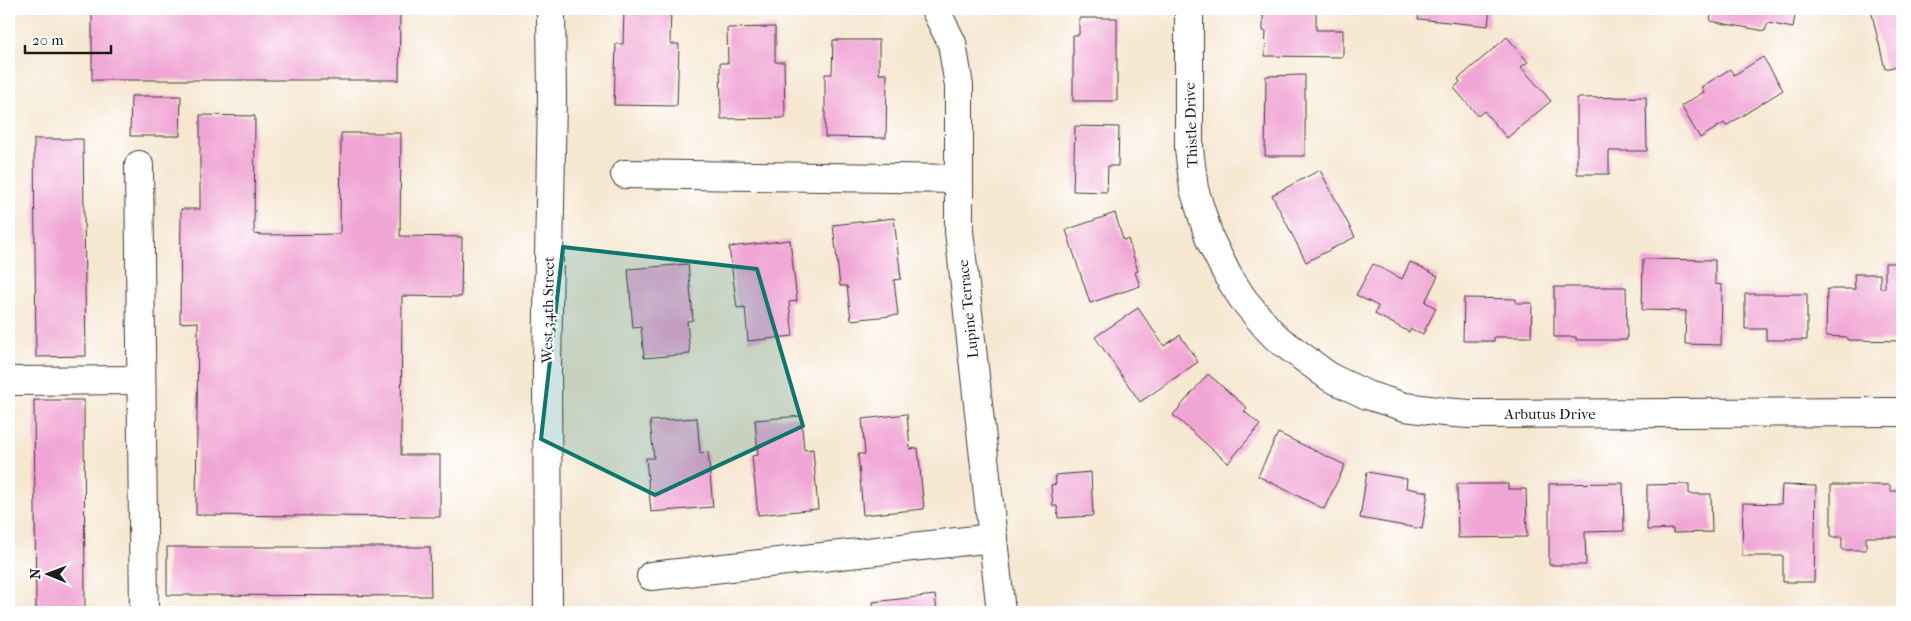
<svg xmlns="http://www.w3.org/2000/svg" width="1911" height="621" font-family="'IM FELL French Canon',serif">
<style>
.building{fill:#f0a6d4}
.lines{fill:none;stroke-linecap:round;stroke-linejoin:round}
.minor-casing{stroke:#3d3a37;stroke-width:30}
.minor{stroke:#fff;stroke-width:28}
.marked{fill:#0f766e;fill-opacity:0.2;stroke:#0f766e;stroke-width:4;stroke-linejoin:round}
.labels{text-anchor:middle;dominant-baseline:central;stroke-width:4.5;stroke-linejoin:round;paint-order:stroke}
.street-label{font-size:15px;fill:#1c1c1c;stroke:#fff}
</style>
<rect width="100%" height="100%" fill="#fff"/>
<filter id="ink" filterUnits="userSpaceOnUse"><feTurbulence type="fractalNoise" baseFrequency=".02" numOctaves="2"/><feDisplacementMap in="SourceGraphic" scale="10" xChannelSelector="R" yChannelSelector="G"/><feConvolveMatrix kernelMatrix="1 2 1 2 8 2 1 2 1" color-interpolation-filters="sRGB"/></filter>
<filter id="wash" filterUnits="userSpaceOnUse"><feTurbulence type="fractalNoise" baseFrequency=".0096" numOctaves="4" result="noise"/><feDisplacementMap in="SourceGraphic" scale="20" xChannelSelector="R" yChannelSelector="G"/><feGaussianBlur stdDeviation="1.12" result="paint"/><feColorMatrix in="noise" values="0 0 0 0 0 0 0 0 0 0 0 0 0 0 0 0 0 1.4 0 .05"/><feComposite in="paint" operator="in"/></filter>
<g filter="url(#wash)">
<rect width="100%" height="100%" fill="#f6e7d1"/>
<g id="blocks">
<g class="building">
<path d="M92 9H400L399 80H92Z"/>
<path d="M624 9H671L670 44H679L677 106 614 105 616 44H623Z"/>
<path d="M1263 9H1316V30H1343V57L1265 56 1266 31H1263Z"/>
<path d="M1419 9H1490L1488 26 1418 19Z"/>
<path d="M1712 9H1796L1793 28 1768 23 1765 31 1710 21Z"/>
<path d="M1879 9H1902V65L1885 69 1871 10Z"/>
<path d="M1079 18H1117V101H1073V35H1079Z"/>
<path d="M775 27V62H784L785 118 721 119 720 63H728L727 28Z"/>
<path d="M1507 37 1528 62 1521 67 1551 101 1507 138 1484 111 1478 116 1454 88 1460 82 1458 79Z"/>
<path d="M833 40H879V74H887L886 138 825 137V74H832Z"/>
<path d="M1763 57 1783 90 1726 126 1724 123 1700 138 1681 106 1704 92 1701 87 1730 69 1734 75Z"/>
<path d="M1305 75V156H1265L1266 76Z"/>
<path d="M131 96H181L180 136H130Z"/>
<path d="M1646 97 1647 151H1609V174H1577V98Z"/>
<path d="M200 115 255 116 254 234 265 235 340 234 341 133H401L400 236 462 237 461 297 402 296 401 455H440V517L196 515 198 322 180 323 181 209H200Z"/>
<path d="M1075 126 1119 127 1118 166H1108L1107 192 1073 191Z"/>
<path d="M34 139H83L86 356 36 357Z"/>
<path d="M1320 170 1355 237 1306 262 1272 195Z"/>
<path d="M1115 213 1123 240 1128 239 1138 271 1135 272 1140 286 1090 303 1066 230Z"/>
<path d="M894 218 901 279 894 280 898 315 851 320 847 286H840L833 225Z"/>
<path d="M790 240 797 301 789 302 793 336 748 341 745 307 737 308 729 247Z"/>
<path d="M1643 259 1715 260V284L1722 285 1721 345 1685 344 1686 311 1642 310Z"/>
<path d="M1410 262 1438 276 1425 302 1436 308 1423 334 1411 329 1409 332 1375 314 1378 306 1356 295 1373 264 1402 279Z"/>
<path d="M1885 263H1902V341L1847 340V337L1826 336 1827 289H1855L1854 274H1880V288H1885Z"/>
<path d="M688 264 693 320 687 321 690 354 644 358 641 327 633 328 628 269Z"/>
<path d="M1554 287H1626L1627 340H1576V337H1554Z"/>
<path d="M1745 294H1807V340H1766V329H1745Z"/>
<path d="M1464 298 1516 299V303H1532L1531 337H1494V341H1463Z"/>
<path d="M1138 308 1164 346 1180 335 1198 362 1140 402 1095 337Z"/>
<path d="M1208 374 1247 408 1244 411 1260 425 1228 463 1173 415Z"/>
<path d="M34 400H84L85 612H36Z"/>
<path d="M907 414 910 449 918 448 924 509 863 515 858 454H865L862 419Z"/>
<path d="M801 416 804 450 813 449 818 509 758 515 752 456 758 455 755 420Z"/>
<path d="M697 418 700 453 708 452 713 507 651 512 646 458H654L650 421Z"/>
<path d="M1278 433 1345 465 1324 509 1258 476Z"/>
<path d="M1091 472 1093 516 1058 518 1057 506H1053L1051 485 1056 484 1055 475Z"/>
<path d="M1367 472 1407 479 1406 488 1428 492 1422 529 1360 518Z"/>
<path d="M1623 483 1624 531 1585 532 1586 565H1549V484Z"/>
<path d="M1457 484H1508V489H1526L1527 537 1458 538Z"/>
<path d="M1689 484V494H1711L1712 532 1673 533V529L1647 530V485Z"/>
<path d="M1782 485 1816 486 1814 582H1783V556H1742L1743 503 1781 504Z"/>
<path d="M1831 485H1890V491H1902V537H1866V550H1842V537H1831Z"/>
<path d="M167 547H430L431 596 167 595Z"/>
<path d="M935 595 937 612H874L873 602Z"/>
</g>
</g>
</g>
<g filter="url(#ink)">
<use href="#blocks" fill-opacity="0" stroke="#3d3a37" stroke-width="1"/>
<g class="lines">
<defs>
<g id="minor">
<path d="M935 9 952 43 959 86V231L1001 612"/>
<path d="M1189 9V149L1194 189 1210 240 1228 276 1243 299 1268 329 1278 339 1331 378 1367 395 1405 407 1444 412 1469 414 1902 412"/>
<path d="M139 165 144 612"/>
<path d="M625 174 959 179"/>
<path d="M9 381 141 380"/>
<path d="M651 576 993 538"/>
<path d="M548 612 547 364 552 98 551 9"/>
</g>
</defs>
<use href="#minor" class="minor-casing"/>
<use href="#minor" class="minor"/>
</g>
</g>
<path class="marked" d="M563 247 757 269 803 426 655 495 541 439Z"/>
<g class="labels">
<g class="street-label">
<text transform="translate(1191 125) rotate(-92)">Thistle Drive</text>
<text transform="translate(968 309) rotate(-96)">Lupine Terrace</text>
<text transform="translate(548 310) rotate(-89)">West 34th Street</text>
<text x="1550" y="414">Arbutus Drive</text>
</g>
</g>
<rect width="1911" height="621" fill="none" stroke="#fff" stroke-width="30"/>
<g transform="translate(48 574) rotate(271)" stroke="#ffffff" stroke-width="4" paint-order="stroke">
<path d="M0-4L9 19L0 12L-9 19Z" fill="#1c1c1c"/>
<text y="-8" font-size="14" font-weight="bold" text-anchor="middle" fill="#1c1c1c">N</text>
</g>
<path d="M25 45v8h86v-8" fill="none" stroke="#1c1c1c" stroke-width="2.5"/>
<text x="32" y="45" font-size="15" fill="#1c1c1c" stroke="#ffffff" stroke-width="4" paint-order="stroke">20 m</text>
</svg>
